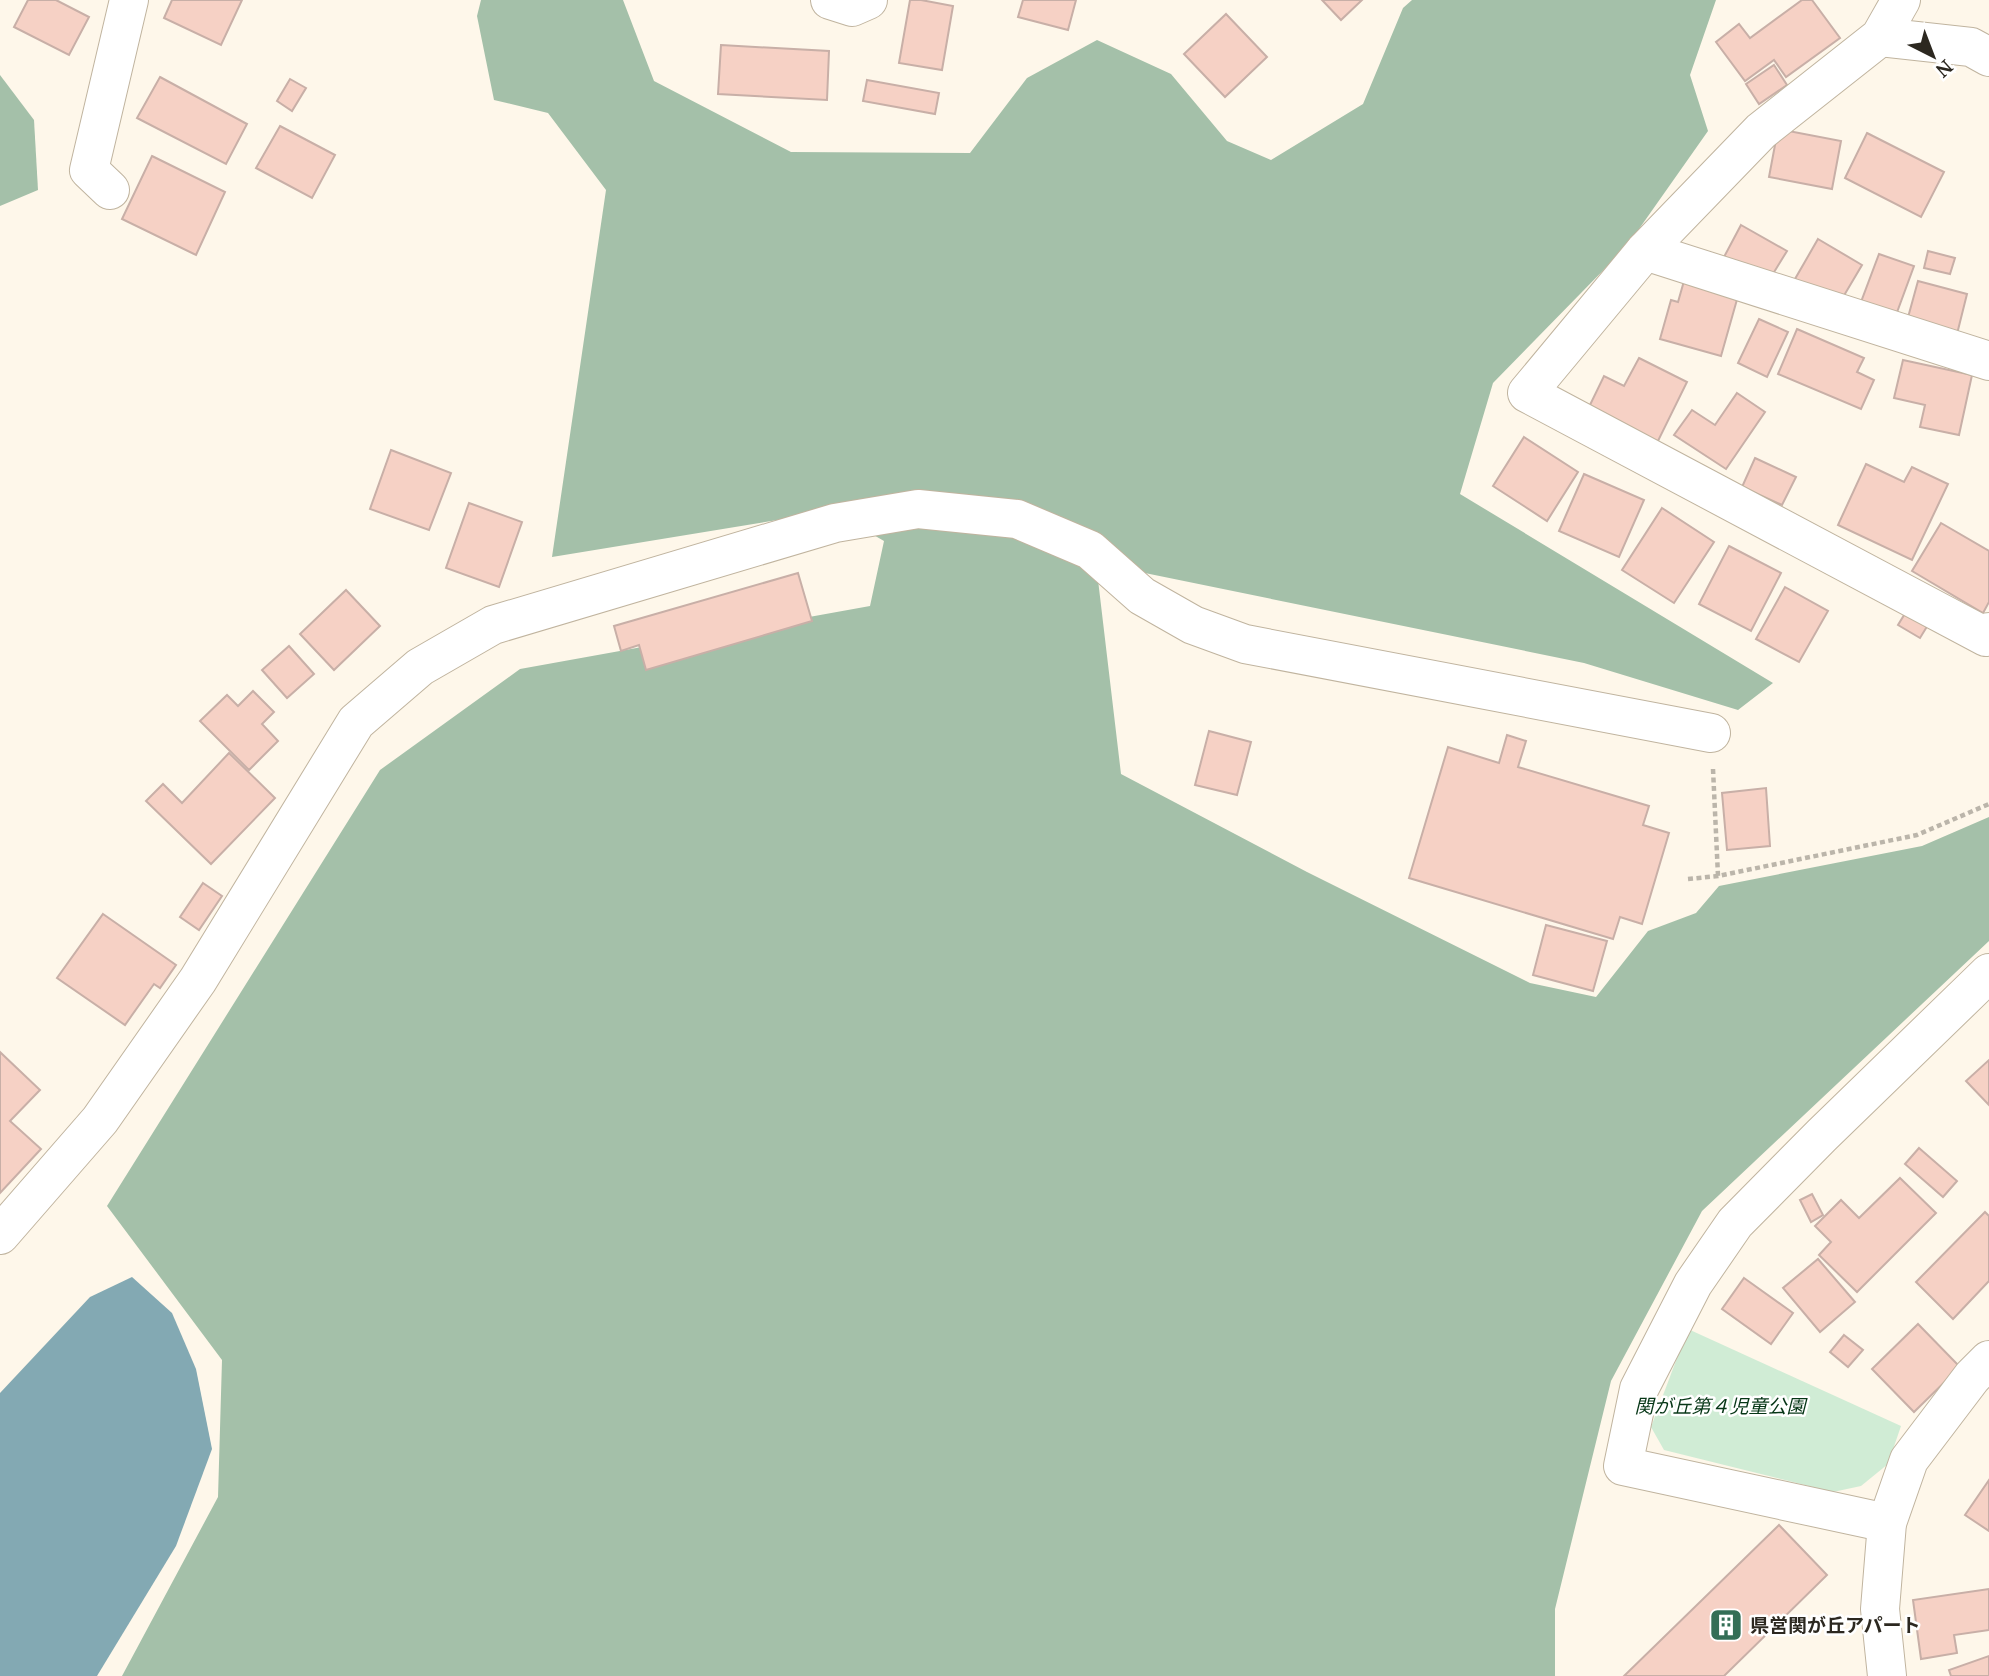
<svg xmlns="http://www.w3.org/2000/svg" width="1989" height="1676" font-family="'Noto Serif','Noto Sans JP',serif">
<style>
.green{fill:#d0ecd5}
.forest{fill:#a4c0a9}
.water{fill:#83a9b3}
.building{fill:#f6d1c5;stroke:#c8afa7;stroke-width:2}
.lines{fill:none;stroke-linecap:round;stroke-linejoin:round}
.minor-casing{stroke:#c0b49f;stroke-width:40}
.path{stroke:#bbb5aa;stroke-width:4.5;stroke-dasharray:5 3.5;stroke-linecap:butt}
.minor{stroke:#fff;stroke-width:38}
.labels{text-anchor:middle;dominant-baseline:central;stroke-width:5;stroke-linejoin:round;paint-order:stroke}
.park-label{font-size:19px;font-style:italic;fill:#063616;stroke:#fff}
.poi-label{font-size:19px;font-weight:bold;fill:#2c2820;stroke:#fff;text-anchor:start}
</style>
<rect width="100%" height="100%" fill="#fef7ea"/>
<path class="green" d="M1688 1329 1901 1426 1888 1464 1861 1486 1833 1492 1664 1450 1651 1427Z"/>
<g class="forest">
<path d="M481 0H623L654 81 791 152 970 153 1027 78 1097 40 1171 74 1227 141 1271 160 1363 104 1403 8 1412 0H1716L1690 75 1708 131 1627 246 1493 383 1460 494 1773 683 1738 710 1584 663 1096 563 1121 774 1307 872 1530 983 1596 997 1648 931 1696 913 1719 886 1922 846 1989 817V941L1702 1211 1611 1381 1555 1609V1676H122L218 1497 222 1360 107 1206 380 770 520 669 870 606 884 541 832 511 552 557 606 190 548 113 494 100 477 16Z"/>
<path d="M0 75 34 120 38 190 0 206Z"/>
</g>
<path class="water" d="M132 1277 172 1313 196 1369 212 1449 176 1546 97 1676H0V1393L90 1297Z"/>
<g class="building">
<path d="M28 0H56L89 17 69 55 14 27Z"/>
<path d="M172 0H242L221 45 164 18Z"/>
<path d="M910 0H921L953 6 942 70 899 63Z"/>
<path d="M1023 0H1076L1068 30 1018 17Z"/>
<path d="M1322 0H1362L1341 20Z"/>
<path d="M1802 0H1812L1840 38 1786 77 1774 60 1745 81 1716 42 1739 24 1750 38Z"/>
<path d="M1226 14 1267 57 1225 97 1184 54Z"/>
<path d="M721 45 829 51 827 100 718 94Z"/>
<path d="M1774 65 1787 85 1759 104 1746 84Z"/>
<path d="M160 77 247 124 226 164 137 118Z"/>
<path d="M290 79 306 88 292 111 277 101Z"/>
<path d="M867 80 939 93 935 114 863 101Z"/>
<path d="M280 126 335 155 312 198 256 168Z"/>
<path d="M1778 129 1841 141 1832 189 1769 177Z"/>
<path d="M1867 133 1944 172 1921 217 1845 178Z"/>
<path d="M152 156 225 192 196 255 122 219Z"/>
<path d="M1741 225 1787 251 1768 282 1724 257Z"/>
<path d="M1818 239 1862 265 1839 304 1795 279Z"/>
<path d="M1928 251 1955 258 1950 274 1924 268Z"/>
<path d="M1879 254 1914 266 1896 315 1861 302Z"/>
<path d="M1684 281 1738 296 1721 356 1660 339 1671 300 1678 302Z"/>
<path d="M1918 281 1967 294 1957 334 1907 321Z"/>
<path d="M1759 319 1788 332 1767 377 1738 363Z"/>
<path d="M1797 329 1864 358 1857 372 1874 380 1861 409 1778 374Z"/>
<path d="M1639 358 1687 382 1657 443 1588 409 1604 376 1624 386Z"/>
<path d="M1903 360 1972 375 1959 435 1920 427 1925 405 1894 398Z"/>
<path d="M1737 393 1765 412 1726 469 1674 435 1692 410 1715 425Z"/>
<path d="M1524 437 1578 472 1547 521 1493 486Z"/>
<path d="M391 450 451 473 429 530 370 509Z"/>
<path d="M1755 458 1796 477 1782 505 1742 487Z"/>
<path d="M1866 464 1904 482 1912 467 1948 484 1912 560 1838 525Z"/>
<path d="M1584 474 1644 500 1619 557 1559 531Z"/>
<path d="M469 503 522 522 499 587 446 568Z"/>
<path d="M1662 508 1714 542 1674 603 1622 570Z"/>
<path d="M1941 523 1989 551V602L1983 613 1912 571Z"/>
<path d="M1729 546 1781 573 1751 631 1699 604Z"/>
<path d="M798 573 812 621 646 670 639 645 621 651 614 626Z"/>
<path d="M1785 587 1828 611 1799 662 1756 639Z"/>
<path d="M346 590 380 626 334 670 300 634Z"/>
<path d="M1912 602 1934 615 1920 638 1898 625Z"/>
<path d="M289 646 314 674 287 698 262 670Z"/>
<path d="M253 691 274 712 262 724 278 741 249 770 200 721 227 695 238 706Z"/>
<path d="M1209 731 1251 742 1237 795 1195 785Z"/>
<path d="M1507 735 1526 741 1518 767 1649 806 1643 825 1669 833 1642 924 1620 917 1613 939 1409 878 1448 747 1499 763Z"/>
<path d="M229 753 275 798 211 864 146 801 163 784 182 803Z"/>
<path d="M1766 788 1770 846 1727 850 1722 793Z"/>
<path d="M203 883 222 896 199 930 180 917Z"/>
<path d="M103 914 176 965 160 988 154 984 125 1025 57 978Z"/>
<path d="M1546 925 1607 941 1593 991 1533 975Z"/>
<path d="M0 1052 40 1090 10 1121 41 1149 0 1193Z"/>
<path d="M1989 1060V1105L1966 1081Z"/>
<path d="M1919 1148 1957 1181 1943 1197 1905 1164Z"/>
<path d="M1900 1178 1936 1213 1857 1292 1819 1255 1831 1242 1815 1226 1841 1200 1859 1218Z"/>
<path d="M1812 1194 1823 1215 1811 1222 1800 1200Z"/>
<path d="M1985 1212 1989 1216V1281L1953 1319 1916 1282Z"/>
<path d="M1818 1259 1855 1302 1820 1332 1783 1288Z"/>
<path d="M1744 1278 1793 1313 1771 1344 1722 1309Z"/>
<path d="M1918 1324 1960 1367 1914 1412 1872 1369Z"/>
<path d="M1844 1335 1863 1350 1848 1367 1830 1352Z"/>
<path d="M1989 1480V1531L1965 1515Z"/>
<path d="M1779 1525 1827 1575 1724 1676H1624Z"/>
<path d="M1989 1589V1630L1954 1635 1957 1653 1921 1659 1913 1600Z"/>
<path d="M1989 1656V1676H1951L1949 1670Z"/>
</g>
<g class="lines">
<defs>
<g id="minor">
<path d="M830 0 852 7 868 0"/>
<path d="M1901 0 1880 37 1761 131 1645 251 1527 393 1986 637 1989 632"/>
<path d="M1880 37 1971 47 1989 57"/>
<path d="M110 190 89 170 129 0"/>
<path d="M1645 251 1989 361"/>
<path d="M0 1235 100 1120 198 980 356 722 420 667 493 625 835 523 918 509 1017 519 1090 550 1142 596 1193 625 1245 644 1711 733"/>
<path d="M1887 1523 1623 1466 1639 1389 1693 1284 1735 1223 1822 1135 1989 973"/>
<path d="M1887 1676 1880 1609 1887 1523 1909 1460 1972 1377 1989 1360"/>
</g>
</defs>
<use href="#minor" class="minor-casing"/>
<g class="path">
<path d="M1713 769 1718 876"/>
<path d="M1688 879 1718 876 1917 835 1989 804"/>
</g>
<use href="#minor" class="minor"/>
</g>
<defs>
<symbol id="building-square" viewBox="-11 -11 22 22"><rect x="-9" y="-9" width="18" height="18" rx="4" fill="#346e56" stroke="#fff"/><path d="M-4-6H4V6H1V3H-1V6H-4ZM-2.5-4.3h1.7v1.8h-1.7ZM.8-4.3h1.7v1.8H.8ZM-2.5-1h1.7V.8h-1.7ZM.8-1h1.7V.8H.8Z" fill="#fff"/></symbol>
</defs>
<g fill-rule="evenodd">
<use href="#building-square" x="1707" y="1606" width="38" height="38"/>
</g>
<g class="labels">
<g class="park-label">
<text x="1720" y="1406">関が丘第４児童公園</text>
</g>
<g class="poi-label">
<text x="1750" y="1625">県営関が丘アパート</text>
</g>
</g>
<g transform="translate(1933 56) rotate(138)" stroke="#ffffff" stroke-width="5" paint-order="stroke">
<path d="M0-5L12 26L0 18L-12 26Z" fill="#2c2820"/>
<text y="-10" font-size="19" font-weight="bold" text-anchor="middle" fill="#2c2820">N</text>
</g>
</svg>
